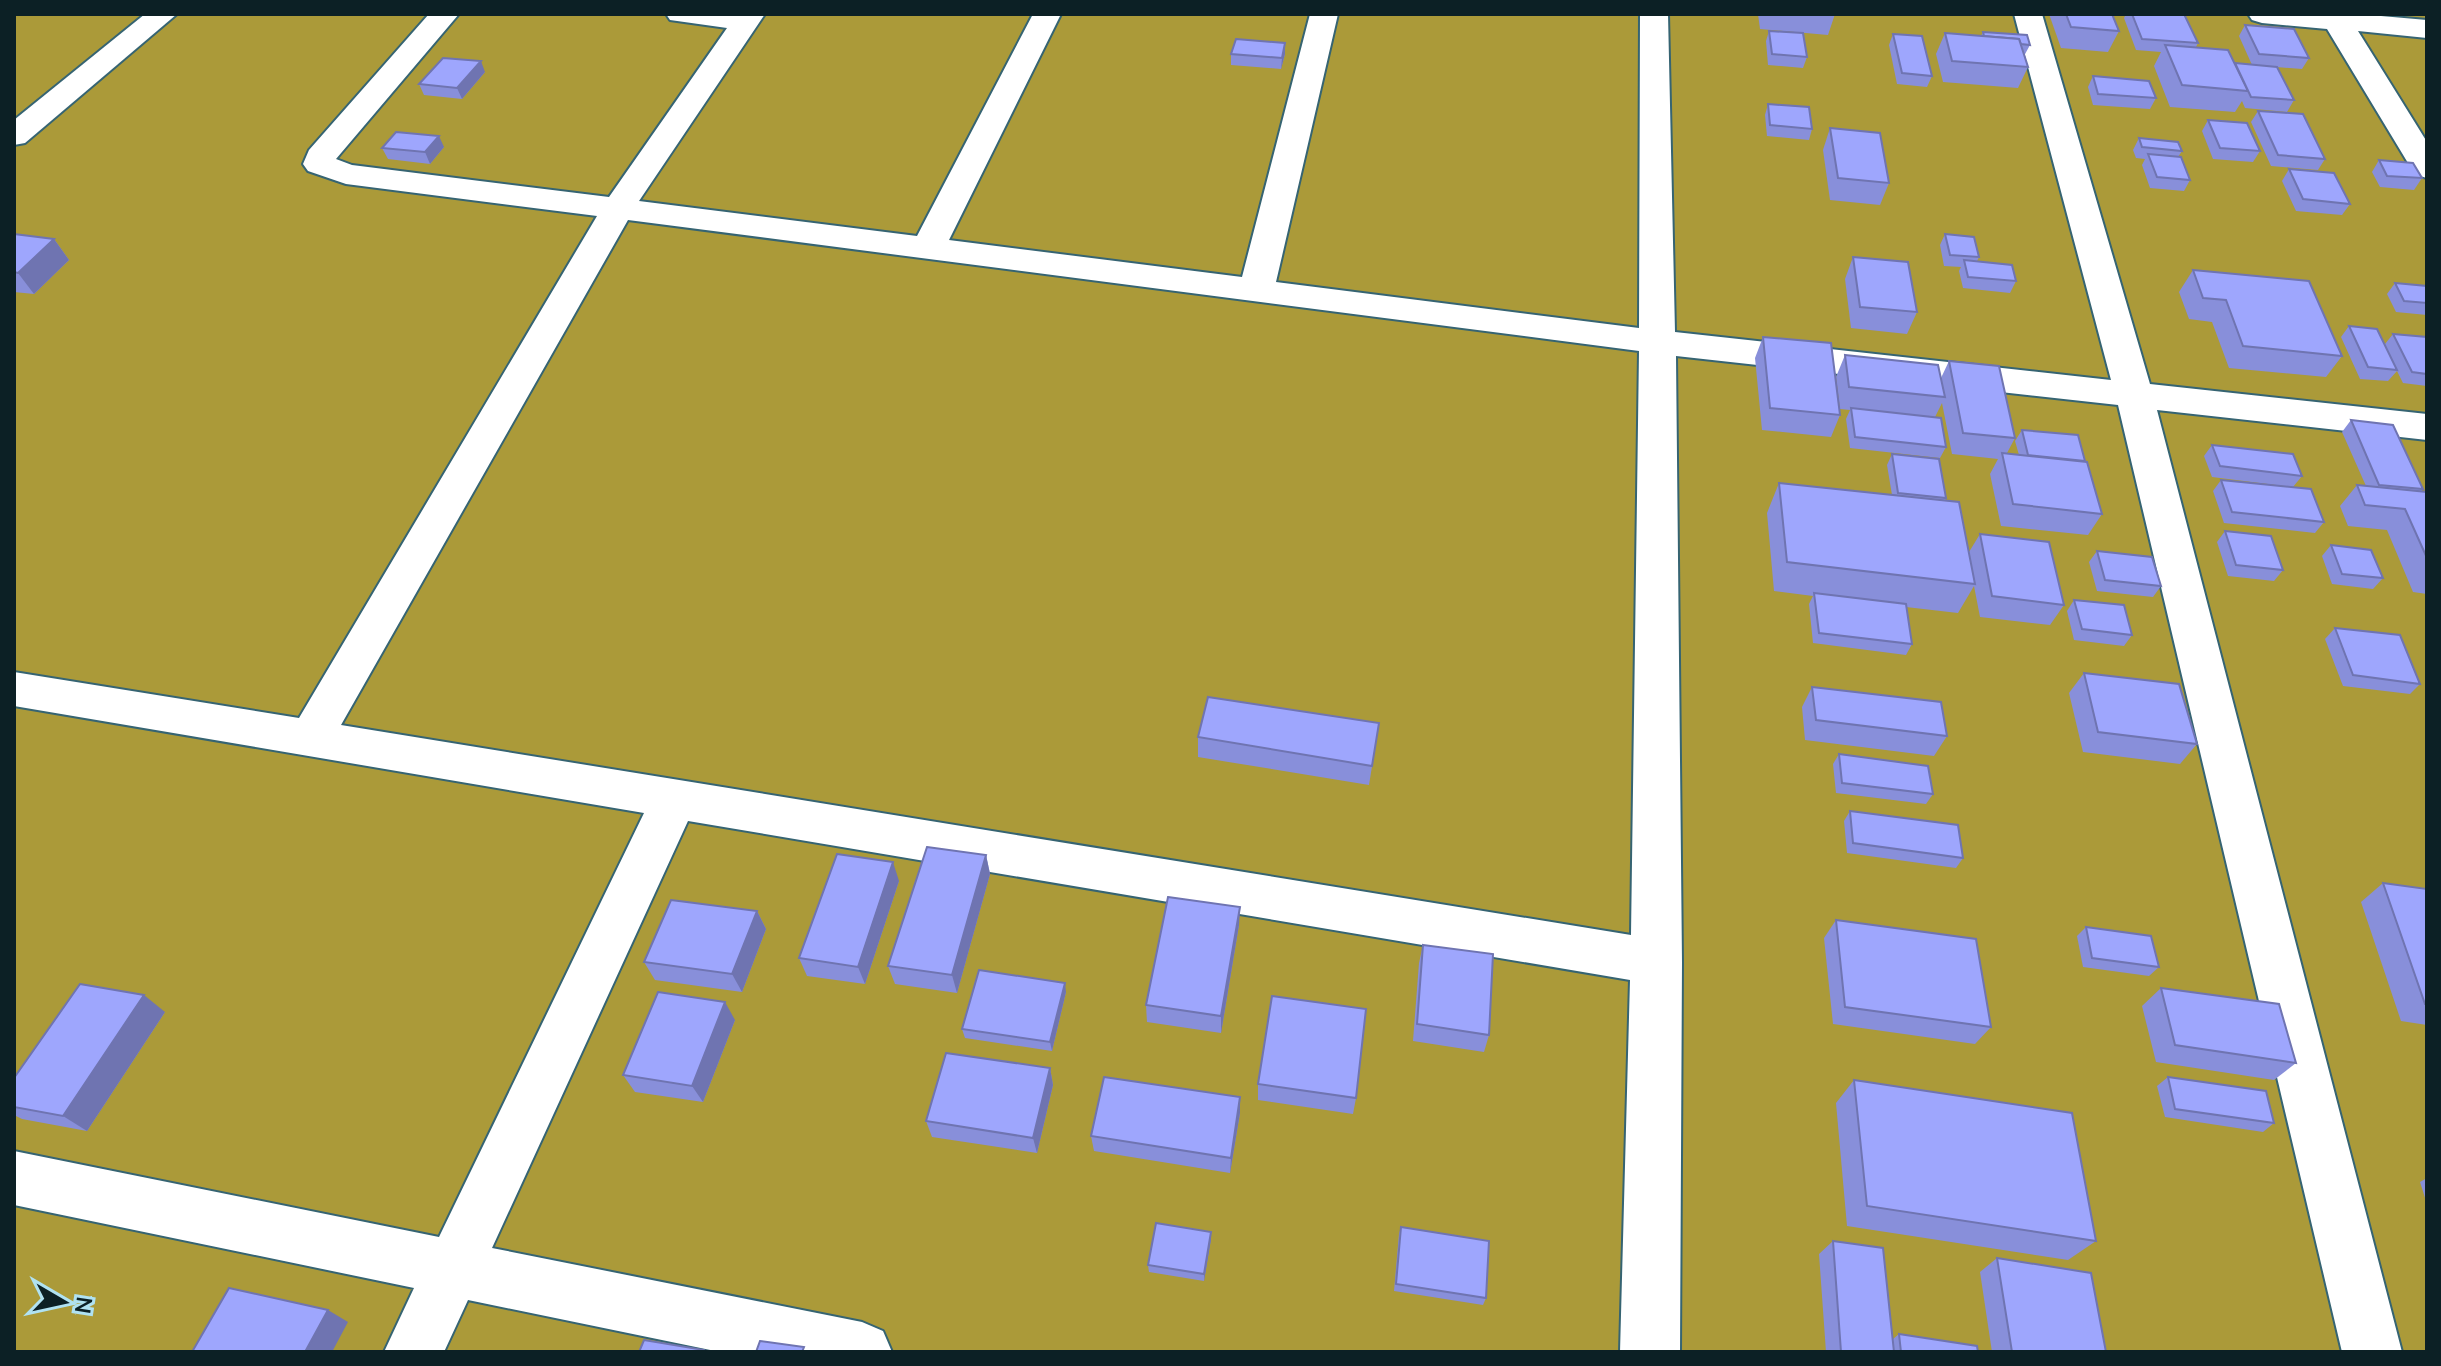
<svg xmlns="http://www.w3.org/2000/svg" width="2441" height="1366" font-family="Mulish,sans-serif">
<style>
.green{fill:#ab9a39}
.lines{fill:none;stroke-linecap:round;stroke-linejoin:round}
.street-casing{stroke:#366472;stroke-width:4}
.street{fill:#fff;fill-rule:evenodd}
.wall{fill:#888fda}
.shaded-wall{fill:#6f74b1}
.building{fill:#9ea6fd;stroke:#6f74b1;stroke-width:2}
</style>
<rect width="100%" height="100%" fill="#a4d5e4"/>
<rect class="green" x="14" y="14" width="2413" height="1338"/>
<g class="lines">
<defs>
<g id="street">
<path d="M145 14H177L25 143 14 145V120Z"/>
<path d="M429 14H459L336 159 352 165 609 197 727 28 670 20 666 14H765L639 201 917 236 1033 14H1061L949 240 1242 277 1310 14H1338L1276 282 1639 328 1640 14H1668L1675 332 2111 380 2014 14H2042L2150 384 2427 414V440L2157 410 2402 1352H2342L2118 405 1676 356 1682 962 1680 1352H1620L1630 980 688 821 492 1248 862 1322 883 1331 892 1352H720L468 1300 444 1352H384L414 1288 14 1205V1151L439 1237 644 813 14 706V672L299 718 597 216 346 184 308 171 303 164 309 150ZM628 220 1639 351 1631 935 341 725Z"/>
<path d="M2248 14H2358L2427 20V38L2358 31 2427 142V178L2416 175 2411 168 2327 29 2262 23 2252 20Z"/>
</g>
</defs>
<use href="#street" class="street-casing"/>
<use href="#street" class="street"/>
</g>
<g class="wall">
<path d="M1758 14H1835L1828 35 1760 29Z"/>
<path d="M2049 14H2112L2119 31 2108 52 2061 48Z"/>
<path d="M2126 14H2184L2198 43 2196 47 2235 64 2294 100 2287 112 2245 108 2242 101 2235 112 2170 107 2154 66 2161 52 2136 50 2124 18Z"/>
<path d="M2245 25 2309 58 2302 69 2252 65 2239 36Z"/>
<path d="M1769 31 1807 57 1803 68 1768 65 1766 41Z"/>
<path d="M1983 32 2030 45 2024 56 2028 67 2018 88 1943 82 1936 54 1945 33 1981 36Z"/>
<path d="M1893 34 1932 76 1927 87 1897 84 1889 45Z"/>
<path d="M1285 43V54L1281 69 1231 65V54Z"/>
<path d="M485 72 462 99 424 95 419 84Z"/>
<path d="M2093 76 2156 98 2150 109 2093 105 2088 87Z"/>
<path d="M1768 104 1812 129 1809 140 1767 136 1765 115Z"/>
<path d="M2258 111 2325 159 2318 170 2271 166 2251 122Z"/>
<path d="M2208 120 2260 151 2253 162 2213 159 2202 131Z"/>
<path d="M1830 128 1889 183 1880 205 1830 200 1823 150Z"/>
<path d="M2139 138 2182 151 2178 157 2190 180 2184 191 2150 188 2142 165 2145 159 2136 158 2133 150Z"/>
<path d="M444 147 430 164 388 159 382 148Z"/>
<path d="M2379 160 2422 178 2414 190 2380 187 2372 172Z"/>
<path d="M2289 169 2350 204 2342 215 2296 211 2282 181Z"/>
<path d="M14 234 54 239 69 260 34 294 14 292Z"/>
<path d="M1945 234 1979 257 1977 261 2016 281 2010 293 1963 288 1959 271 1961 267 1944 266 1940 245Z"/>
<path d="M1853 257 1917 312 1907 334 1851 328 1845 279Z"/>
<path d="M2193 270 2342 356 2326 377 2229 368 2212 322 2189 319 2179 292Z"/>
<path d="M2395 283 2427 286V315L2396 312 2387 294Z"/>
<path d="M2349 326 2385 344 2393 334 2427 337V386L2403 383 2397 371 2388 381 2360 379 2341 337Z"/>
<path d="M1763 337 1840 409 1836 377 1845 355 1941 378 1949 361 2015 438 2007 453 2019 455 2015 441 2022 430 2085 461 2102 514 2088 535 2001 526 1990 474 1998 459 1952 454 1942 403 1935 417 1946 447 1940 458 1850 448 1846 419 1850 410 1840 409V415L1831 437 1762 430 1755 358Z"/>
<path d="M2351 420 2423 489 2421 492H2427V594L2413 592 2387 530 2348 526 2340 506 2357 485 2366 486 2342 432Z"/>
<path d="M2212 445 2302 476 2293 487 2212 477 2204 456Z"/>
<path d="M1892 454 1946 498 1945 501 1969 552 1980 534 2064 605 2050 625 1980 617 1974 586 1958 613 1906 607 1912 644 1906 655 1813 643 1809 604 1813 596 1774 591 1767 513 1779 483 1892 495 1887 465Z"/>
<path d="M2221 480 2324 522 2315 533 2224 523 2213 491Z"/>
<path d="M2225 531 2283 570 2274 581 2228 576 2217 542Z"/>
<path d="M2331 545 2383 578 2373 589 2332 584 2322 556Z"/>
<path d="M2097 551 2161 586 2153 597 2097 591 2089 562Z"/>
<path d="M2074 600 2132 635 2124 646 2074 640 2067 611Z"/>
<path d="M2335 628 2420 684 2410 694 2343 686 2325 639Z"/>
<path d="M2084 673 2197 744 2180 764 2083 752 2069 693Z"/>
<path d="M1812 687 1947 736 1934 756 1805 740 1802 707Z"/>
<path d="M1379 723 1369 785 1198 757V737Z"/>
<path d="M1839 754 1933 794 1926 804 1836 793 1833 764Z"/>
<path d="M1850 811 1963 858 1956 868 1847 853 1844 821Z"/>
<path d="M986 855 990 874 957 993 895 984 888 966Z"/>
<path d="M899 881 865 984 807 976 799 958Z"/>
<path d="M2383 883 2427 889V1025L2401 1021 2361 902Z"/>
<path d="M757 911 766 929 742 992 655 980 644 962Z"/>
<path d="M1836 920 1991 1027 1975 1044 1833 1024 1824 938Z"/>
<path d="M1239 925 1221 1033 1147 1022 1146 1005Z"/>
<path d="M2086 927 2159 967 2149 976 2083 967 2077 936Z"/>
<path d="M1423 945 1489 1035 1484 1052 1413 1041 1419 963Z"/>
<path d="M2161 988 2296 1063 2274 1080 2156 1062 2142 1006Z"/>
<path d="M1066 992 1052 1051 965 1038 962 1029Z"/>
<path d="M165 1012 87 1131 22 1119 14 1115V1078Z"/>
<path d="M735 1020 703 1102 635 1092 623 1075Z"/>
<path d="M1050 1068 1053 1085 1037 1153 932 1137 926 1121Z"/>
<path d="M2168 1077 2274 1123 2263 1132 2165 1117 2157 1086Z"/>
<path d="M1854 1080 2096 1241 2068 1260 1847 1226 1836 1103Z"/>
<path d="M1258 1084 1356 1098 1353 1114 1258 1100Z"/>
<path d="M1240 1113 1230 1173 1094 1151 1091 1136Z"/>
<path d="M2427 1178V1204L2420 1182Z"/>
<path d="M1401 1227 1486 1298 1483 1305 1394 1291 1399 1234Z"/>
<path d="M1211 1239 1204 1281 1149 1272 1148 1265Z"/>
<path d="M1833 1241 1893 1339 1899 1334 1978 1352H1826L1819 1254Z"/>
<path d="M1997 1258 2106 1352H1992L1980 1272Z"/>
</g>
<g class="shaded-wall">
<path d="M1285 43V54L1281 69 1282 58Z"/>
<path d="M481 61 485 72 462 99 457 88Z"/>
<path d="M439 136 444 147 430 164 425 152Z"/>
<path d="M54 239 69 260 34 294 18 273Z"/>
<path d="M986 855 990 874 957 993 952 975Z"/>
<path d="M893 862 899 881 865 984 858 967Z"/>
<path d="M1240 907 1239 925 1221 1033V1016Z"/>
<path d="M757 911 766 929 742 992 732 974Z"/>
<path d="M1065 983 1066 992 1052 1051 1050 1042Z"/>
<path d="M144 995 165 1012 87 1131 63 1116Z"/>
<path d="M725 1002 735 1020 703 1102 692 1086Z"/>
<path d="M1050 1068 1053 1085 1037 1153 1033 1138Z"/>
<path d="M1240 1097V1113L1230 1173 1231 1158Z"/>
<path d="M1211 1232V1239L1204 1281V1274Z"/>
<path d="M328 1310 348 1322 332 1352H305Z"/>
</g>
<g class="building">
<path d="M2066 14H2112L2119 31 2071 27Z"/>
<path d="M2132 14H2184L2198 43 2142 39Z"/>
<path d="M2245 25 2294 29 2309 58 2259 54Z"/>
<path d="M1769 31 1803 33 1807 57 1772 54Z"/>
<path d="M1983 32 2027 35 2030 45 2021 44 2019 39 1984 36Z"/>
<path d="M1945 33 2019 39 2028 67 1952 61Z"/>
<path d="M1893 34 1922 36 1932 76 1902 73Z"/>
<path d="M1236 39 1285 43 1282 58 1231 54Z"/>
<path d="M2165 45 2228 50 2248 91 2182 85Z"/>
<path d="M443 58 481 61 457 88 419 84Z"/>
<path d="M2235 63 2277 67 2294 100 2251 97Z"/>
<path d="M2093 76 2149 81 2156 98 2098 94Z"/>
<path d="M1768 104 1809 107 1812 129 1770 125Z"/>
<path d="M2258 111 2303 114 2325 159 2278 155Z"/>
<path d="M2208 120 2247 123 2260 151 2220 148Z"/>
<path d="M1830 128 1880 133 1889 183 1838 178Z"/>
<path d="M396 132 439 136 425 152 382 148Z"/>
<path d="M2139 138 2178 142 2182 151 2142 147Z"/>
<path d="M2148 154 2181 157 2190 180 2157 177Z"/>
<path d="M2379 160 2413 163 2422 178 2387 176Z"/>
<path d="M2289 169 2334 173 2350 204 2303 199Z"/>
<path d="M14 234 54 239 18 273 14 272Z"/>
<path d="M1945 234 1974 237 1979 257 1950 255Z"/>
<path d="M1853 257 1908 262 1917 312 1860 307Z"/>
<path d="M1964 260 2012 265 2016 281 1968 277Z"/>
<path d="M2193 270 2309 281 2342 356 2243 346 2226 300 2203 298Z"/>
<path d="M2395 283 2427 286V303L2404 301Z"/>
<path d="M2349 326 2377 329 2397 370 2368 367Z"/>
<path d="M2393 334 2427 337V374L2412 372Z"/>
<path d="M1763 337 1831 343 1840 415 1770 408Z"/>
<path d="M1845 355 1938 365 1945 397 1849 387Z"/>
<path d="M1949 361 1999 366 2015 438 1963 433Z"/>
<path d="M1851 408 1941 418 1946 447 1855 437Z"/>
<path d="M2351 420 2393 425 2423 489 2379 485Z"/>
<path d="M2022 430 2078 435 2085 461 2028 455Z"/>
<path d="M2212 445 2293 454 2302 476 2220 466Z"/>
<path d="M2002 453 2087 462 2102 514 2013 504Z"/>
<path d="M1892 454 1939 459 1946 498 1898 493Z"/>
<path d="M2221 480 2311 489 2324 522 2232 512Z"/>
<path d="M1779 483 1959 502 1975 584 1787 562Z"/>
<path d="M2357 485 2427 492V558L2405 509 2365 505Z"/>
<path d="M2225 531 2271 536 2283 570 2236 565Z"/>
<path d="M1980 534 2049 542 2064 605 1992 596Z"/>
<path d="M2331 545 2371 550 2383 578 2342 574Z"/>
<path d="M2097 551 2152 557 2161 586 2105 580Z"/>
<path d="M1814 593 1906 604 1912 644 1819 633Z"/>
<path d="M2074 600 2124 605 2132 635 2082 629Z"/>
<path d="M2335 628 2400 635 2420 684 2353 675Z"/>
<path d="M2084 673 2179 684 2197 744 2098 732Z"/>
<path d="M1812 687 1941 702 1947 736 1816 720Z"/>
<path d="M1208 697 1379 723 1372 766 1198 737Z"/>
<path d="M1839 754 1928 766 1933 794 1842 783Z"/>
<path d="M1850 811 1958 825 1963 858 1853 843Z"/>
<path d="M927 847 986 855 952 975 888 966Z"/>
<path d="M837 854 893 862 858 967 799 958Z"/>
<path d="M2383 883 2427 889V1004H2425Z"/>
<path d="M1168 897 1240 907 1221 1016 1146 1005Z"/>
<path d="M671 900 757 911 732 974 644 962Z"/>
<path d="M1836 920 1976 939 1991 1027 1845 1007Z"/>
<path d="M2086 927 2151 936 2159 967 2092 958Z"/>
<path d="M1423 945 1493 954 1489 1035 1417 1024Z"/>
<path d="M979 970 1065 983 1050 1042 962 1029Z"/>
<path d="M80 984 144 995 63 1116 14 1107V1078Z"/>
<path d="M2161 988 2279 1004 2296 1063 2175 1045Z"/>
<path d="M658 992 725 1002 692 1086 623 1075Z"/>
<path d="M1272 996 1366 1009 1356 1098 1258 1084Z"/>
<path d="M946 1053 1050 1068 1033 1138 926 1121Z"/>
<path d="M1104 1077 1240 1097 1231 1158 1091 1136Z"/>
<path d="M2168 1077 2266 1091 2274 1123 2175 1109Z"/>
<path d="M1854 1080 2072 1113 2096 1241 1867 1206Z"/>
<path d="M1156 1223 1211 1232 1204 1274 1148 1265Z"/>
<path d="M1401 1227 1489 1241 1486 1298 1396 1284Z"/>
<path d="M1833 1241 1883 1248 1894 1352H1841Z"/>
<path d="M1997 1258 2091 1273 2106 1352H2012Z"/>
<path d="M229 1288 328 1310 305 1352H192Z"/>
<path d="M1899 1334 1977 1346 1978 1352H1901Z"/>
<path d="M644 1340 704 1350V1352H639Z"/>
<path d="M760 1341 804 1347 802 1352H756Z"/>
</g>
<rect width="2441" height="1366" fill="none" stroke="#0c2025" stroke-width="32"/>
<g transform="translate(64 1302) rotate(99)" stroke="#b0e2f2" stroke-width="6" paint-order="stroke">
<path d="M0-6L14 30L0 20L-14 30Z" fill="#0c2025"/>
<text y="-12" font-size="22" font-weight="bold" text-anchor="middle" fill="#0c2025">N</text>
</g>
</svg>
